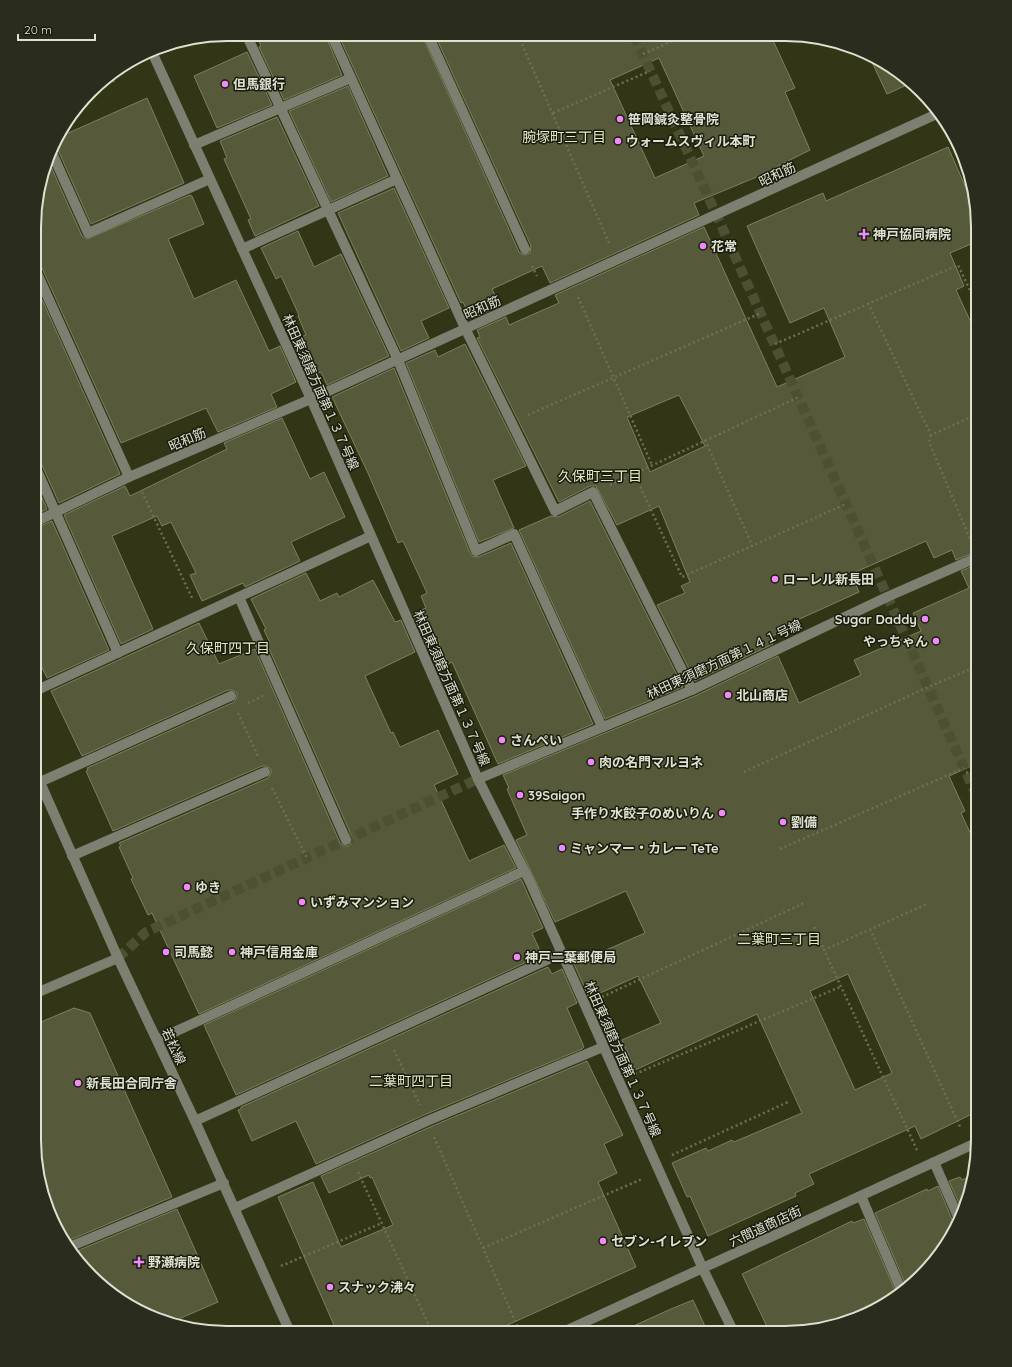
<svg xmlns="http://www.w3.org/2000/svg" width="1012" height="1367" font-family="Quicksand,'Noto Sans JP',sans-serif">
<style>
.building{fill:#575a3a;stroke:#7c805e;fill-rule:evenodd}
.lines{fill:none;stroke-linecap:round;stroke-linejoin:round}
.minor-tunnel{stroke:#4d5032;stroke-width:10;stroke-dasharray:10 5;stroke-linecap:butt}
.path{stroke:#6d7055;stroke-width:2.5;stroke-dasharray:2 3;stroke-linecap:butt}
.minor{stroke:#7d7f70;stroke-width:10}
.poi-dot{fill:#ee8bf8;stroke:#1a1c0e;stroke-width:1.5}
.labels{text-anchor:middle;dominant-baseline:central;stroke-width:3;stroke-linejoin:round;paint-order:stroke}
.poi-label{font-size:13px;font-weight:bold;fill:#dee1cf;stroke:#1a1c0e;text-anchor:start}
.street-label{font-size:13px;fill:#dee1cf;stroke:#1a1c0e}
.neighbourhood-label{font-size:14px;fill:#e3e8c3;stroke:#1a1c0e}
.rim{fill:none;stroke:#dee1cf;stroke-width:2}
</style>
<rect width="100%" height="100%" fill="#333616"/>
<g class="building">
<path d="M256 34H325L342 75 284 100 259 47 261 46Z"/>
<path d="M338 34 422 35 519 252 524 255 530 253 531 246 435 35 771 36 795 88 785 92 810 150 778 166V168L694 203 699 215 550 283 542 266 492 289 500 306 471 319 463 302 461 303ZM659 58 704 156 655 178 610 80Z"/>
<path d="M247 52 272 105 217 128 194 76Z"/>
<path d="M870 58 892 67 911 83 887 94Z"/>
<path d="M348 86 388 176 331 202 289 111Z"/>
<path d="M147 98 184 183 91 224 58 150 54 147 57 138Z"/>
<path d="M277 117 319 206 255 236 248 220 251 219 224 159 227 158 220 141Z"/>
<path d="M948 147 972 202 978 227V241L950 253 964 286 956 290 978 338V551L956 560 952 550 934 558 926 541 851 574 859 592 793 622 795 626 770 637 773 644 695 681 657 605 685 593 681 586 690 582 659 506 617 525 596 486H590L559 502 477 338 480 337 477 330 506 317 509 325 559 303 555 295 704 227 777 387 845 357 824 308 790 323 747 226 823 193 826 201ZM679 395 705 446 650 472 627 417Z"/>
<path d="M49 162 82 236 87 239 190 195 192 196 204 224 168 239 194 299 236 280 269 351 280 346 296 382 271 394 277 407 218 432 206 408 121 443 42 268 36 265V202Z"/>
<path d="M394 188 449 308 421 321 429 338 401 351 338 213Z"/>
<path d="M298 231 314 267 341 254 389 356 327 385 321 372 308 377 292 341 306 335 298 316 299 315 281 276 276 279 261 248Z"/>
<path d="M36 286 120 474 59 503 41 463 35 460Z"/>
<path d="M465 344 526 466 493 480 514 528 479 542 406 363 435 350 438 357Z"/>
<path d="M394 368 470 553 472 556 478 557 511 543 593 724 498 764 452 662 448 664 438 641 427 647 413 614 426 608 421 596 427 593 403 541 398 543 368 473 332 397Z"/>
<path d="M282 418 310 479 324 472 345 517 291 542 300 561 245 587 243 583 202 601 190 575 196 573 171 522 162 526 157 516 112 536 153 629 121 644 64 515 125 486 130 496 227 449 224 443Z"/>
<path d="M35 482 47 509 35 515Z"/>
<path d="M590 501 683 687 605 719 519 530 551 516 558 517Z"/>
<path d="M52 521 109 650 47 678 35 653V528Z"/>
<path d="M978 564V763L949 776 965 811 961 813 978 850V1111L921 1139 915 1126 809 1174 814 1184 795 1193 796 1196 708 1236 690 1196 687 1197 672 1163 706 1148 708 1151 732 1140 734 1142 802 1113 757 1014 635 1070 622 1040 661 1023 638 976 589 998 574 964 645 933 626 891 555 922 516 840 527 835 507 789 509 788 503 775 695 696 778 656 799 703 861 675 854 660 921 631 913 613 969 588 961 571ZM848 974 892 1073 855 1090 810 991Z"/>
<path d="M306 573 320 601 337 593 339 597 373 580 395 622 401 620 415 652 365 676 391 733 393 732 400 747 438 730 458 774 434 785 469 861 504 845 516 868 199 1014 152 913 148 915 131 879 133 878 119 847 121 846 119 843 268 778 271 773V769L266 766H262L113 831 86 771 88 770 87 768 234 702 237 697V693L232 690H228L82 756 51 691 199 623 219 664 255 649 340 843 345 846H349L352 841V837L267 644 270 643 264 630 266 629 251 599Z"/>
<path d="M521 879 543 928 532 933 542 955 236 1095 204 1025Z"/>
<path d="M548 967 552 974 562 969 577 1003 567 1008 584 1047 582 1049 424 1115 316 1164 296 1121 252 1141 238 1110 241 1109V1107Z"/>
<path d="M74 1008 90 1013 172 1197 65 1242 54 1226 34 1140V1025Z"/>
<path d="M587 1061 623 1135 604 1144 617 1173 598 1182 636 1267 492 1332H337L278 1197 313 1182 341 1247 393 1225 372 1177 370 1178 369 1175 329 1193 321 1176 430 1127Z"/>
<path d="M973 1175 968 1202 963 1212 949 1181 960 1177 962 1180Z"/>
<path d="M938 1186 953 1222 957 1225 946 1247 907 1288 875 1213 927 1189 928 1191Z"/>
<path d="M177 1209 218 1302 174 1321 120 1300 82 1267 72 1253Z"/>
<path d="M864 1219 897 1295 871 1313 785 1333H770L742 1274 852 1221 853 1223Z"/>
<path d="M693 1300 708 1333H618L671 1309Z"/>
</g>
<g class="lines">
<g class="minor-tunnel">
<path d="M634 35 717 216 978 799"/>
<path d="M118 958 146 932 478 779"/>
</g>
<g class="path">
<path d="M518 35 609 243"/>
<path d="M643 54 686 35"/>
<path d="M94 89 116 80"/>
<path d="M553 113 650 71"/>
<path d="M532 266 537 276"/>
<path d="M578 297 652 465"/>
<path d="M868 303 931 435 978 414"/>
<path d="M775 344 958 265 978 307"/>
<path d="M528 415 761 313"/>
<path d="M931 435 929 442 971 541"/>
<path d="M705 440 752 545"/>
<path d="M634 473 682 577 846 504"/>
<path d="M610 485 799 397"/>
<path d="M142 492 192 598"/>
<path d="M248 703 263 696"/>
<path d="M238 713 258 756"/>
<path d="M744 772 928 687 978 666"/>
<path d="M966 773 978 768"/>
<path d="M272 788 307 858"/>
<path d="M780 849 964 768"/>
<path d="M814 927 824 950"/>
<path d="M870 929 961 1129"/>
<path d="M602 997 804 903"/>
<path d="M394 1050 420 1105"/>
<path d="M635 1074 840 987"/>
<path d="M434 1137 520 1332"/>
<path d="M917 1150 824 950 927 904"/>
<path d="M672 1155 788 1102"/>
<path d="M358 1172 432 1332"/>
<path d="M483 1248 642 1179"/>
<path d="M281 1266 382 1223"/>
</g>
<g class="minor">
<path d="M246 34 398 360 476 551 514 534 602 727"/>
<path d="M331 34 465 328 555 511 593 492 692 690"/>
<path d="M428 35 525 249"/>
<path d="M152 52 311 399 478 779 530 882 703 1269 734 1333"/>
<path d="M194 145 351 78"/>
<path d="M52 153 88 233 210 179"/>
<path d="M242 249 397 179"/>
<path d="M36 271 129 477"/>
<path d="M35 466 118 653"/>
<path d="M35 522 129 477 311 399 939 113"/>
<path d="M239 597 346 840"/>
<path d="M35 691 371 536"/>
<path d="M35 771 118 958 195 1121 290 1332"/>
<path d="M478 779 692 690 887 597 978 557"/>
<path d="M40 782 231 696"/>
<path d="M72 856 265 772"/>
<path d="M34 994 118 958"/>
<path d="M157 1040 524 871"/>
<path d="M195 1121 562 953"/>
<path d="M934 1162 959 1219"/>
<path d="M861 1196 902 1292"/>
<path d="M235 1208 427 1121 603 1047"/>
<path d="M69 1247 224 1183"/>
<path d="M563 1332 978 1142"/>
</g>
</g>
<g class="poi-dot">
<circle cx="225" cy="84" r="4"/>
<circle cx="620" cy="119" r="4"/>
<circle cx="618" cy="141" r="4"/>
<path d="M862 228h4v4h4v4h-4v4h-4v-4h-4v-4h4z"/>
<circle cx="703" cy="246" r="4"/>
<circle cx="775" cy="579" r="4"/>
<circle cx="925" cy="619" r="4"/>
<circle cx="936" cy="641" r="4"/>
<circle cx="728" cy="695" r="4"/>
<circle cx="502" cy="740" r="4"/>
<circle cx="591" cy="762" r="4"/>
<circle cx="520" cy="795" r="4"/>
<circle cx="722" cy="813" r="4"/>
<circle cx="783" cy="822" r="4"/>
<circle cx="562" cy="848" r="4"/>
<circle cx="187" cy="887" r="4"/>
<circle cx="302" cy="902" r="4"/>
<circle cx="166" cy="952" r="4"/>
<circle cx="232" cy="952" r="4"/>
<circle cx="517" cy="957" r="4"/>
<circle cx="78" cy="1083" r="4"/>
<circle cx="603" cy="1241" r="4"/>
<path d="M137 1256h4v4h4v4h-4v4h-4v-4h-4v-4h4z"/>
<circle cx="330" cy="1287" r="4"/>
</g>
<g class="labels">
<g class="poi-label">
<text x="233" y="84">但馬銀行</text>
<text x="628" y="119">笹岡鍼灸整骨院</text>
<text x="626" y="141">ウォームスヴィル本町</text>
<text x="873" y="234">神戸協同病院</text>
<text x="711" y="246">花常</text>
<text x="783" y="579">ローレル新長田</text>
<text x="917" y="619" text-anchor="end">Sugar Daddy</text>
<text x="928" y="641" text-anchor="end">やっちゃん</text>
<text x="736" y="695">北山商店</text>
<text x="510" y="740">さんぺい</text>
<text x="599" y="762">肉の名門マルヨネ</text>
<text x="528" y="795">39Saigon</text>
<text x="714" y="813" text-anchor="end">手作り水餃子のめいりん</text>
<text x="791" y="822">劉備</text>
<text x="570" y="848">ミャンマー・カレー TeTe</text>
<text x="195" y="887">ゆき</text>
<text x="310" y="902">いずみマンション</text>
<text x="174" y="952">司馬懿</text>
<text x="240" y="952">神戸信用金庫</text>
<text x="525" y="957">神戸二葉郵便局</text>
<text x="86" y="1083">新長田合同庁舎</text>
<text x="611" y="1241">セブン-イレブン</text>
<text x="148" y="1262">野瀬病院</text>
<text x="338" y="1287">スナック沸々</text>
</g>
<g class="street-label">
<text transform="translate(777 174) rotate(-25)">昭和筋</text>
<text transform="translate(482 307) rotate(-24)">昭和筋</text>
<text transform="translate(321 392) rotate(66)">林田東須磨方面第１３７号線</text>
<text transform="translate(187 439) rotate(-23)">昭和筋</text>
<text transform="translate(724 659) rotate(-25)">林田東須磨方面第１４１号線</text>
<text transform="translate(452 688) rotate(66)">林田東須磨方面第１３７号線</text>
<text transform="translate(174 1046) rotate(65)">若松線</text>
<text transform="translate(623 1059) rotate(66)">林田東須磨方面第１３７号線</text>
<text transform="translate(765 1226) rotate(-25)">六間道商店街</text>
</g>
<g class="neighbourhood-label">
<text x="564" y="137">腕塚町三丁目</text>
<text x="600" y="476">久保町三丁目</text>
<text x="228" y="648">久保町四丁目</text>
<text x="779" y="939">二葉町三丁目</text>
<text x="411" y="1081">二葉町四丁目</text>
</g>
</g>
<path d="M0 0H1012V1367H0ZM227 41H785A186 186 0 0 1 971 227V1140A186 186 0 0 1 785 1326H227A186 186 0 0 1 41 1140V227A186 186 0 0 1 227 41Z" fill="#2a2c1d" fill-rule="evenodd"/>
<path class="rim" d="M227 41H785A186 186 0 0 1 971 227V1140A186 186 0 0 1 785 1326H227A186 186 0 0 1 41 1140V227A186 186 0 0 1 227 41Z"/>
<path d="M18 34v6h77v-6" fill="none" stroke="#dee1cf" stroke-width="2"/>
<text x="24" y="34" font-size="12" fill="#dee1cf" stroke="#1a1c0e" stroke-width="3" paint-order="stroke">20 m</text>
</svg>
